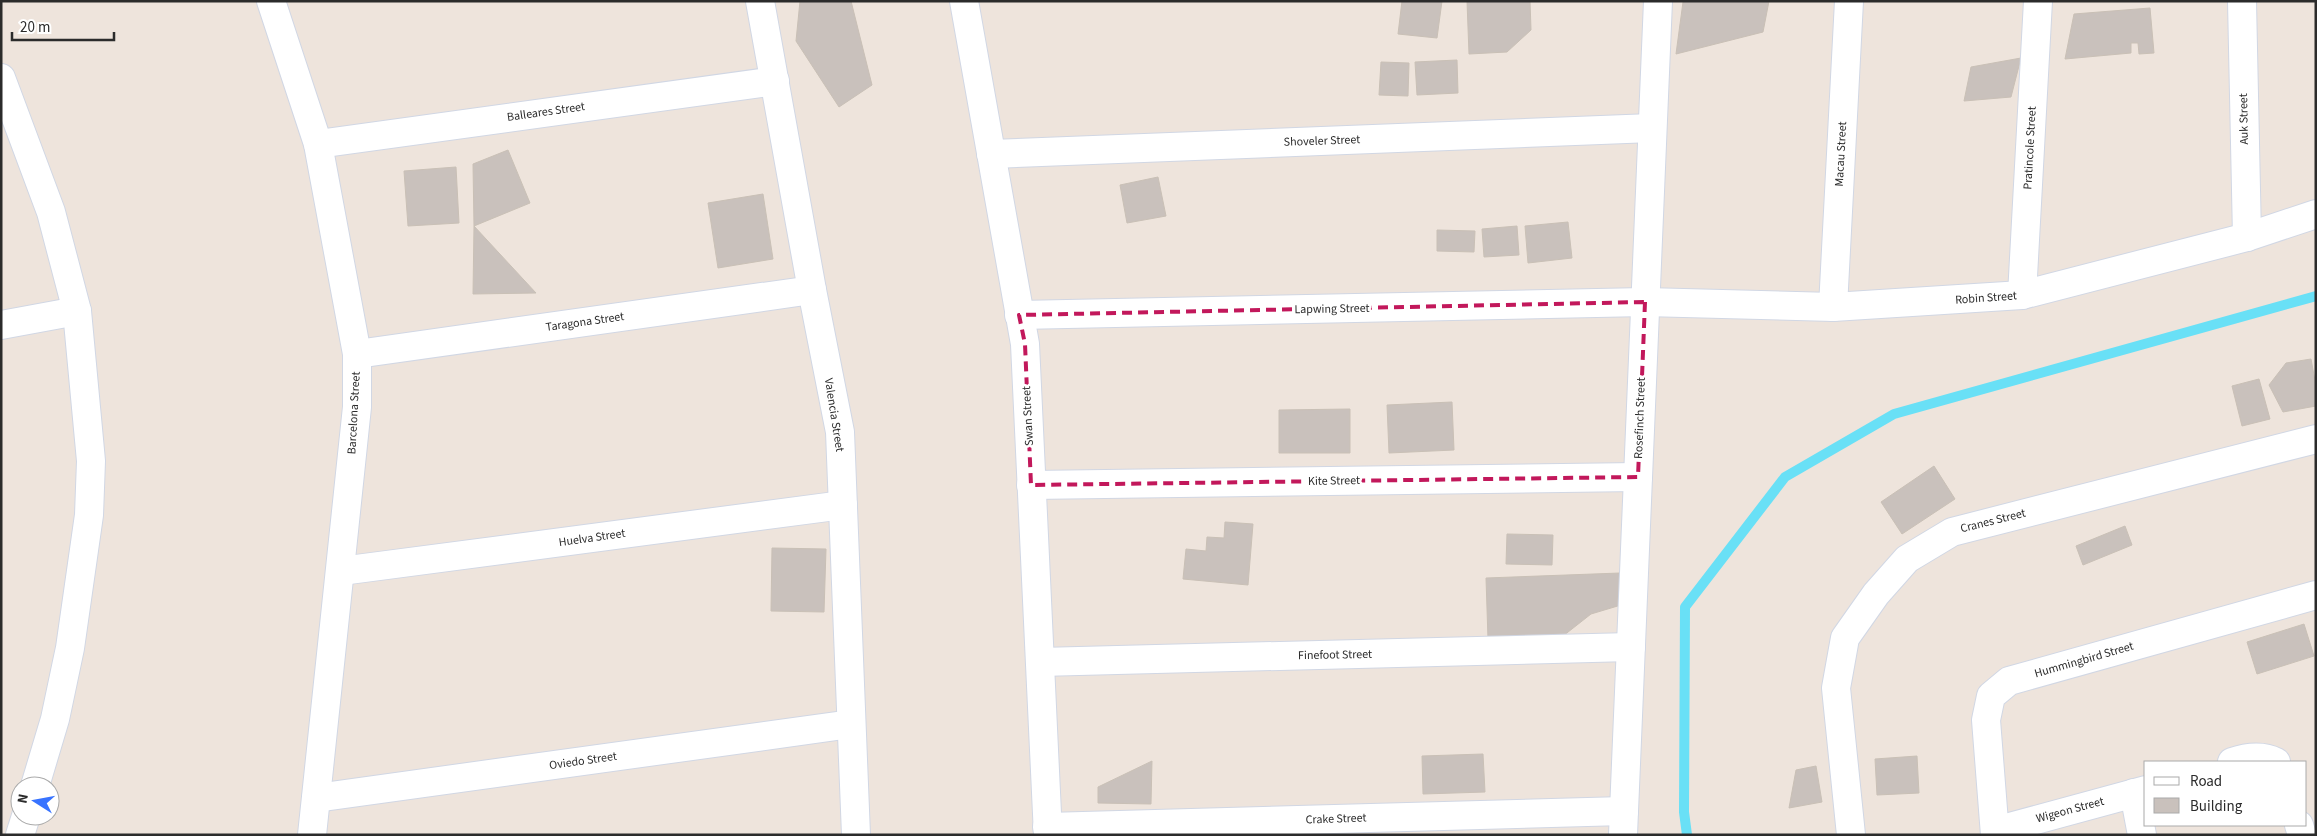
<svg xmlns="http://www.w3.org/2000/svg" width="2317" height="836" font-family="'Source Sans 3',sans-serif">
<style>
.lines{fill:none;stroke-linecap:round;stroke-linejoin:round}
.stream{stroke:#69e0f6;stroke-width:10}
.building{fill:#c9c1bc;stroke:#c9c0b6}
.minor-casing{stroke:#d1d7e4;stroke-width:30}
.minor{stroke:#fff;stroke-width:28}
.marked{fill:none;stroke:#c2185b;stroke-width:4;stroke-dasharray:10 6;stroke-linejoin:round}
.labels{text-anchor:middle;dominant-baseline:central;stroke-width:5;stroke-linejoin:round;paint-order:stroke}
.street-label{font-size:12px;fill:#2b2b2b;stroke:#fff}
</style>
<rect width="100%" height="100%" fill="#eee4dc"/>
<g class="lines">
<path class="stream" d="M1687 835 1684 812 1685 607 1785 477 1894 414 2316 296"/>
</g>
<g class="building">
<path d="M800 1H851L872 85 839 107 796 41Z"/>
<path d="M1402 1H1442L1437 38 1398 34Z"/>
<path d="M1467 1H1530L1531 30 1507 52 1469 54Z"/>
<path d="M1687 1H1769L1763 32 1676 54 1683 2Z"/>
<path d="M2150 8 2154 53 2139 54 2138 43H2131V53L2065 59 2074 14Z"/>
<path d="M2021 58 2011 97 1964 101 1971 67Z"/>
<path d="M1457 60 1458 93 1417 95 1415 62Z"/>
<path d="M1381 62 1409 63 1408 96 1379 95Z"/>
<path d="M508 150 530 203 474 226 473 164Z"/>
<path d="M456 167 459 223 408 226 404 171Z"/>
<path d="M1158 177 1166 216 1127 223 1120 185Z"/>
<path d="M763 194 773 259 718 268 708 203Z"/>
<path d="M1568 222 1572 258 1528 263 1525 226Z"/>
<path d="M474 226 536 293 473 294Z"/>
<path d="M1517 226 1519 255 1484 257 1482 229Z"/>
<path d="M1437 230 1475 231 1474 252 1437 251Z"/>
<path d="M2311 359 2316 386V406L2283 412 2269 385 2286 363Z"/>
<path d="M2259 379 2270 419 2242 426 2232 386Z"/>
<path d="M1452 402 1454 450 1389 453 1387 405Z"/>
<path d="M1350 409V453H1279V410Z"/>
<path d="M1934 466 1955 499 1902 534 1881 502Z"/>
<path d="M1225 522 1253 524 1248 585 1183 579 1186 549 1206 551 1207 537 1224 538Z"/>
<path d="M2125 526 2132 545 2083 565 2076 546Z"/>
<path d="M1507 534 1553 535 1552 565 1506 564Z"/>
<path d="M772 548 826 549 824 612 771 611Z"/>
<path d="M1620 573 1621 605 1591 614 1563 636 1488 639 1486 578Z"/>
<path d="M2304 624 2314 656 2257 674 2247 642Z"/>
<path d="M1483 754 1485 792 1423 794 1422 756Z"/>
<path d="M1917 756 1919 793 1877 795 1875 759Z"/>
<path d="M1152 761 1151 804 1098 803V787Z"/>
<path d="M1816 766 1822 802 1789 808 1796 770Z"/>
</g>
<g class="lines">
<defs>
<g id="minor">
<path d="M271 1 318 144 357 354V407L312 835"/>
<path d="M760 1 812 290 840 432 856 835"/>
<path d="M964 1 1025 344 1048 835"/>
<path d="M2242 1 2247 237"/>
<path d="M1 78 51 212 77 311 91 461 89 515 70 648 55 719 35 786"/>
<path d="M318 144 775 81"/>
<path d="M991 154 1652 128"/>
<path d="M2022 295 2038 1"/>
<path d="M1833 307 1849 1"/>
<path d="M1019 315 1645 302 1833 307 2022 295 2247 237 2316 214"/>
<path d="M1 325 77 311"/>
<path d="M357 354 812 290"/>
<path d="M1031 485 1638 477"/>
<path d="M341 571 843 505"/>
<path d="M1040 662 1631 647"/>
<path d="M2232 762C2247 757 2262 755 2276 762"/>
<path d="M2134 793 2142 835"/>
<path d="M316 798 851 724"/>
<path d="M2299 825 2302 835"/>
<path d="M1047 827 1624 811"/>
<path d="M1995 831 2146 790"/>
<path d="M20 835 26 816"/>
<path d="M1623 835 1658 1"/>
<path d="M1851 835 1836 688 1845 638 1876 594 1907 559 1952 532 2316 439"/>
<path d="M1995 835 1986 720 1991 696 2009 681 2316 595"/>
</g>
</defs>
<use href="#minor" class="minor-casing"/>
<use href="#minor" class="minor"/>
</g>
<path class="marked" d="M1645 302 1638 477 1031 485 1025 344 1019 315Z"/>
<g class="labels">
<g class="street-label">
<text transform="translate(546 112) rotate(-8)">Balleares Street</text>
<text transform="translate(2244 119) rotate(-91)">Auk Street</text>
<text transform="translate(1322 141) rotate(-2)">Shoveler Street</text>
<text transform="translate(2030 148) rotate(-87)">Pratincole Street</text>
<text transform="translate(1841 154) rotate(-87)">Macau Street</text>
<text transform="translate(1986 298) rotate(-4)">Robin Street</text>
<text transform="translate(1332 309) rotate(-1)">Lapwing Street</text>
<text transform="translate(585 322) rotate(-8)">Taragona Street</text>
<text transform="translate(354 413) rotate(-87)">Barcelona Street</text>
<text transform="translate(834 415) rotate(81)">Valencia Street</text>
<text transform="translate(1028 416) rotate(-93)">Swan Street</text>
<text transform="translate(1640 418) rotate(-88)">Rosefinch Street</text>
<text transform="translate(1334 481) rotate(-1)">Kite Street</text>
<text transform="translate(1993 521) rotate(-14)">Cranes Street</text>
<text transform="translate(592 538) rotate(-8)">Huelva Street</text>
<text transform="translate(1335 655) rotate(-1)">Finefoot Street</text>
<text transform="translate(2084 660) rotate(-16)">Hummingbird Street</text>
<text transform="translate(583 761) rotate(-8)">Oviedo Street</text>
<text transform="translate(2070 810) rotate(-15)">Wigeon Street</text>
<text transform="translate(1336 819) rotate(-2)">Crake Street</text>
</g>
</g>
<rect width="2317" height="836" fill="none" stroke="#2b2b2b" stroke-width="5"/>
<rect x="2144" y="761" width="162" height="65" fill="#ffffff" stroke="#aaaaaa"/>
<rect x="2154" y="777" width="25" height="8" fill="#ffffff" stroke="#aaaaaa"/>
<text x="2190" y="786" font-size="15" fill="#2b2b2b">Road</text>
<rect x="2154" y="798" width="25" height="15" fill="#c9c1bc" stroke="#aaaaaa"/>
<text x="2190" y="811" font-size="15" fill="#2b2b2b">Building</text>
<g transform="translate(35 801) rotate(281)"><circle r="24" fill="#ffffff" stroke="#aaaaaa"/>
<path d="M0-4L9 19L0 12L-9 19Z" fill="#3873ff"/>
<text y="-8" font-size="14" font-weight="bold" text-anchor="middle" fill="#2b2b2b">N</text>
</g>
<path d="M12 32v8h102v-8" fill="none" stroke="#2b2b2b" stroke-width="2.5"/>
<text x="20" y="32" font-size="15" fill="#2b2b2b" stroke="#ffffff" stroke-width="4" paint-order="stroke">20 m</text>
</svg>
